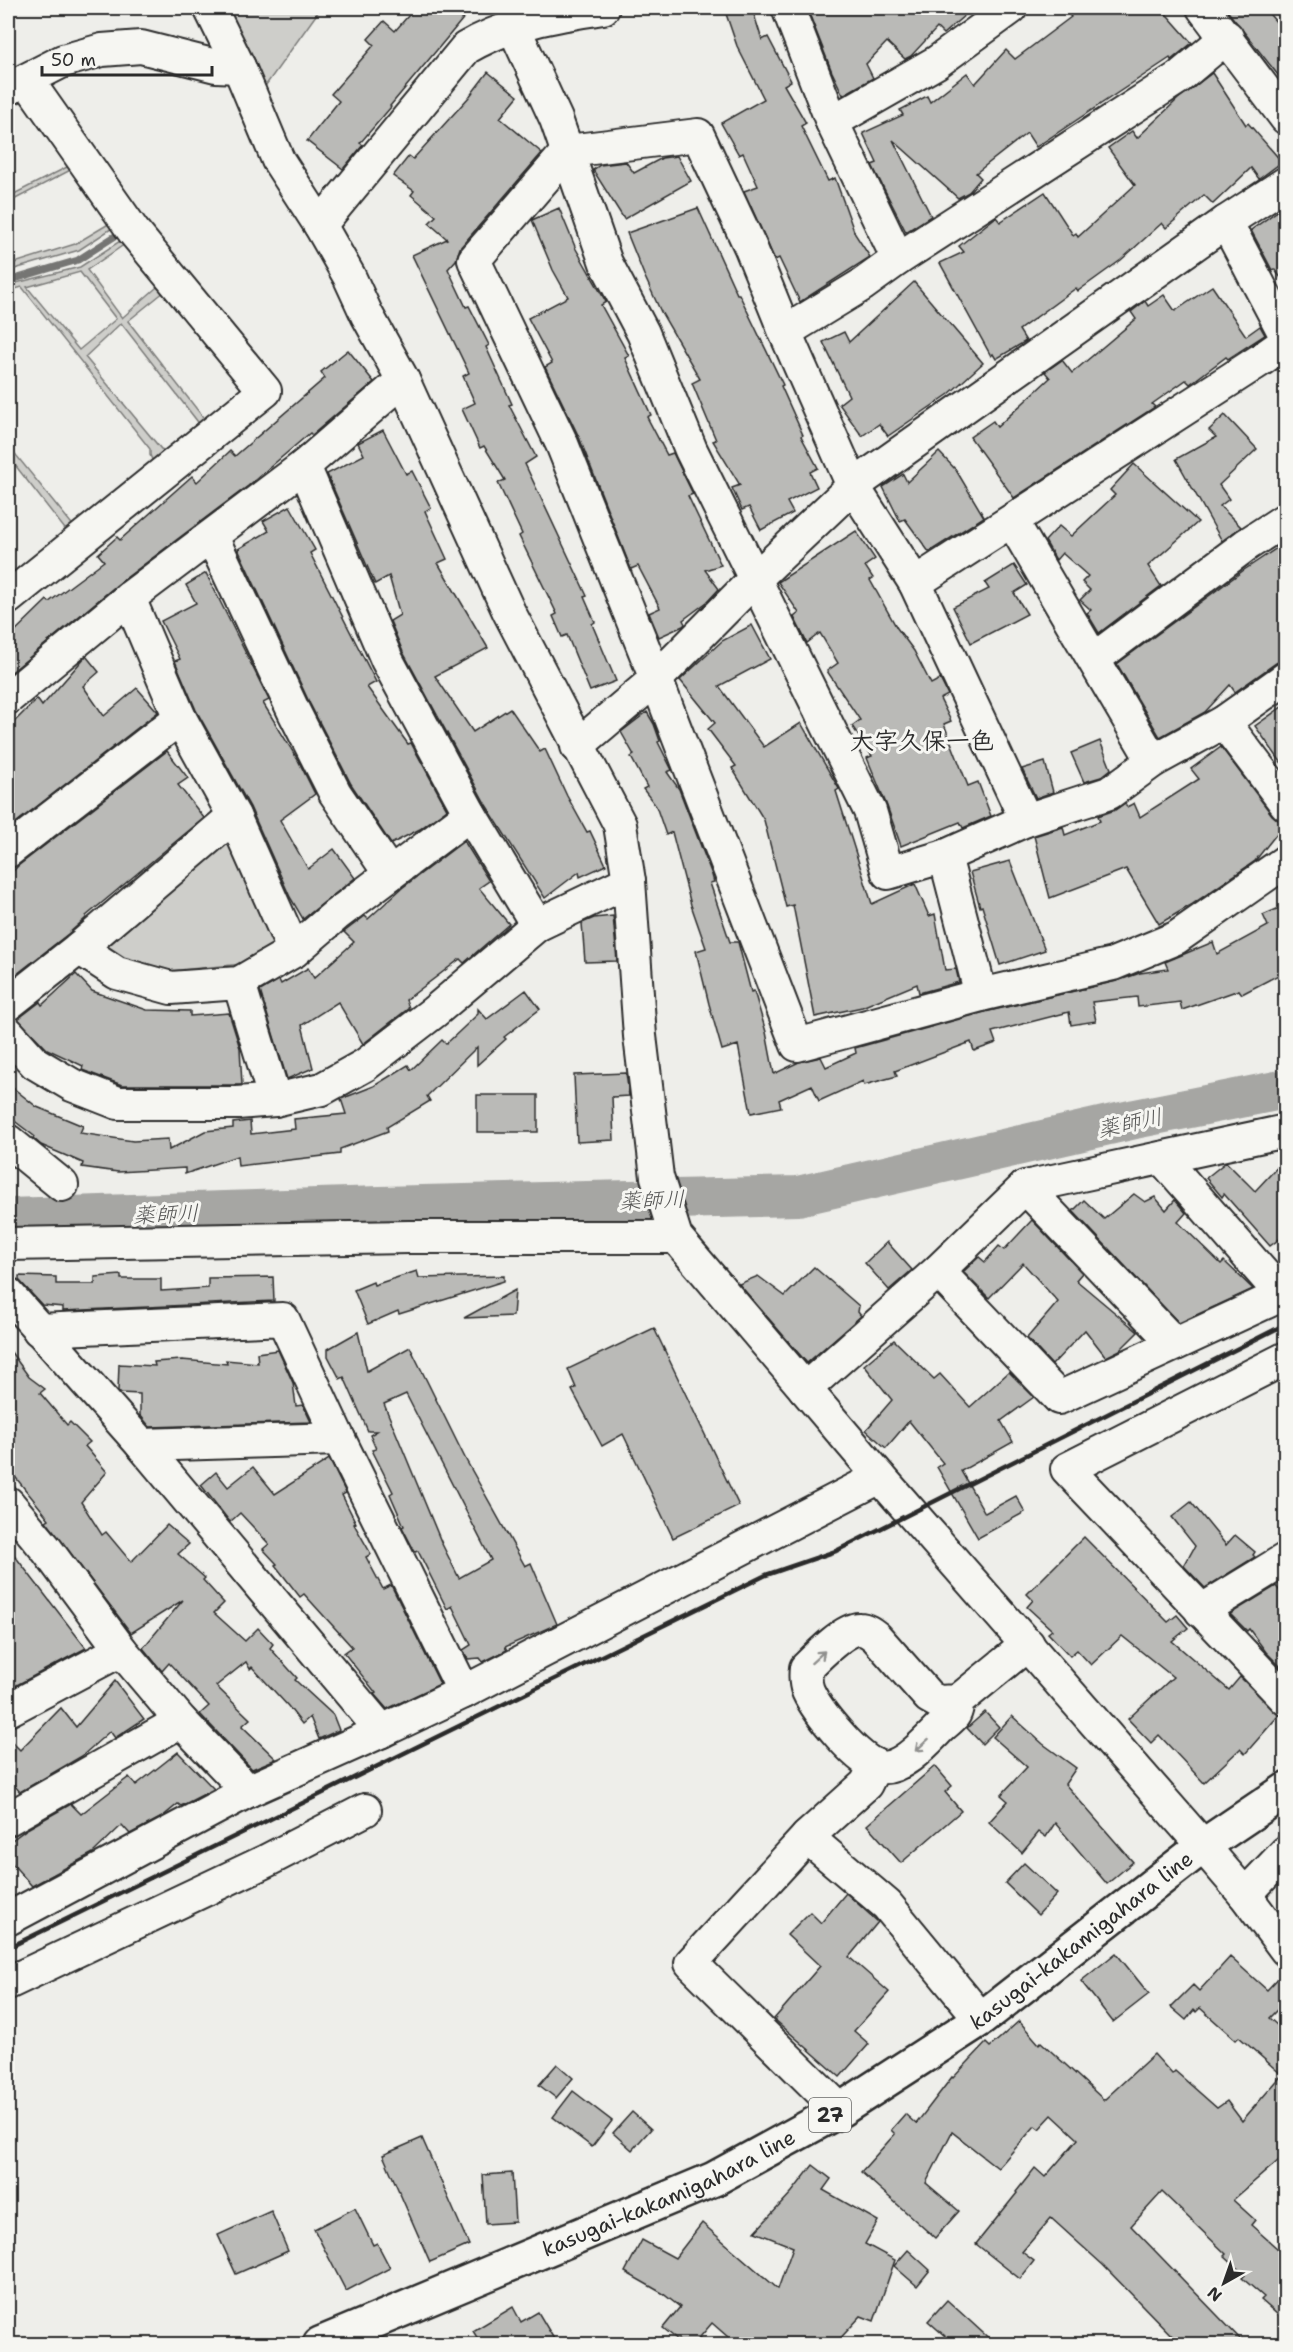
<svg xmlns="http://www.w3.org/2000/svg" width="1293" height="2352" font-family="'Shantell Sans','Klee One',sans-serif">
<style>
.green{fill:#cececa;stroke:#7c7c7a;stroke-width:1.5;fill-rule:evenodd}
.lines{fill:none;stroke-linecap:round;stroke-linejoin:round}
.stream{stroke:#757573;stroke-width:7}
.river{stroke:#a6a6a3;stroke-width:40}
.building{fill:#babab7;stroke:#2b2b2b;stroke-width:1.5;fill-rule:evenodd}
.minor-casing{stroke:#2b2b2b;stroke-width:36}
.major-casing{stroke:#2b2b2b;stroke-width:38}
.minor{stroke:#f6f6f2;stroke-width:32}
.major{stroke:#f6f6f2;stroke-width:33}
.rail{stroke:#2b2b2b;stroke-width:4.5}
.oneway{stroke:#90908e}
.labels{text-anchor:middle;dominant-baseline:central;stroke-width:6;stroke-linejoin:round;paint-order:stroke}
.shield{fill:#f6f6f2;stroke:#686867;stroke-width:1.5}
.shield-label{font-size:20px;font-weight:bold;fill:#2b2b2b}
.street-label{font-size:21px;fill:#2b2b2b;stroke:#f6f6f2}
.water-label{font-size:22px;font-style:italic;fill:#565655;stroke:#f6f6f2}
.quarter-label{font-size:24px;font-weight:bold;fill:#2b2b2b;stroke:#f6f6f2}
</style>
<rect width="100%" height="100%" fill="#eeeeea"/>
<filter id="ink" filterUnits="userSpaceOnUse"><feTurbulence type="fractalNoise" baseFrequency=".0167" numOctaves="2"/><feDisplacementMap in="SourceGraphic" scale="12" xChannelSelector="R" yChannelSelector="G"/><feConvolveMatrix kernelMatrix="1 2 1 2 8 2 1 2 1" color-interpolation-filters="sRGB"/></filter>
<g filter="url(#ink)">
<g class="green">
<path d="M226 8H321L261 92Z"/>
<path d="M77 162 126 219 79 250 8 271V265L75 244 117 219 78 166 8 203V197Z"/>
<path d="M134 232 265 391 68 533 8 456V445L75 528 154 464 150 455V449L22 287 8 291V285L80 267ZM131 240 164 281 122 318 87 270ZM80 272 116 319 79 350 27 287ZM170 287 250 387 206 421 128 321ZM121 323 201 426 169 452 161 449 85 357Z"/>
<path d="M229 840 278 944 243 964 169 971 135 963 104 950Z"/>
</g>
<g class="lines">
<path class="stream" d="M8 281 78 260 123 231"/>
<path class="river" d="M8 1218 380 1206 798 1196 1135 1119 1286 1089"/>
</g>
<g class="building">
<path d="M415 8H472L390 106 391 107 360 143 363 145 343 169 307 141 339 101 331 94 374 45 368 39 384 21 395 31Z"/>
<path d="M724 8H752L762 40 768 37 791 81 784 85 806 123 801 126 828 181 835 178 855 234 870 257 800 302 779 258 775 260 744 191 758 186 743 153 739 155 721 123 764 99 737 46Z"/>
<path d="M807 8H973L943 34 937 28 911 56 905 59 887 42 866 64 873 78 843 95 832 72Z"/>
<path d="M1063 8H1161L1192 43 1171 60 1170 58 1036 147 1027 133 976 173 981 178 969 192 958 198 893 140 931 216 906 232 872 165 877 163 863 133 903 115 900 110 927 96 930 102 967 73 975 84 1006 50 1015 59 1071 17Z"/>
<path d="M1225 8H1264L1278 24 1286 34V85Z"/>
<path d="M488 72 518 96 500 118 542 153 460 248 456 260 448 269 466 307 469 306 489 345 486 347 512 404 509 405 536 457 525 464 587 596 584 597 595 622 592 624 616 681 590 691 567 635 562 637 553 616 557 614 519 536 522 534 498 483 505 480 484 446 480 448 462 409 475 403 463 376 469 373 412 255 447 239 429 223 436 216 411 195 414 191 393 176 409 156 413 159 469 97Z"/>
<path d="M1212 73 1246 125 1248 123 1282 162 1259 179 1251 168 1213 204 1204 195 1166 228 1162 223 1121 260 1078 291 1076 288 1019 330 1026 341 996 359 993 354 991 356 940 263 964 252 959 246 996 217 1000 222 1045 192 1073 235 1076 233 1078 237 1135 185 1108 148 1132 131 1137 138 1178 99Z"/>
<path d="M677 156 691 181 624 219 593 170 600 165 626 162 634 173 662 158Z"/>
<path d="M1286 205V284L1274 269 1272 270 1251 230Z"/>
<path d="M559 208 576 249 606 302 601 305 629 356 625 358 651 415 647 417 667 455 673 453 693 494 688 496 721 565 705 570 719 589 707 602 683 620 685 624 683 626 659 637 649 613 660 608 638 566 631 569 579 437 545 367 552 363 528 318 568 297 553 270 532 220Z"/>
<path d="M698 208 737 294H739L783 385 781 386 803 435 801 436 818 468 810 472 817 487 787 502 793 513 761 530 749 507 742 510 732 488 740 485 713 441 716 440 692 383 700 379 661 312 644 275 627 233Z"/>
<path d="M914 282 983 363 949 394 888 436 879 424 862 436 839 404 849 396 823 342 844 332 849 342Z"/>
<path d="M1212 286 1246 336 1260 326 1265 335 1228 359 1226 357 1190 384 1186 380 1152 404 1155 407 1014 498 970 437 993 421 997 427 1050 378 1045 372 1062 360 1072 373 1136 319 1131 312 1145 301 1148 306 1164 295 1175 311Z"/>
<path d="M348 350 374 382 312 435 310 433 248 486 118 584 8 675V638L47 600 49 602 104 561 98 554 117 537 120 540 192 476 197 482 230 451 235 456 325 378 321 372Z"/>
<path d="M1225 415 1257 449 1219 485 1229 499 1220 506 1241 527 1222 541 1176 459 1216 437 1209 430Z"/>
<path d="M383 430 406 474 412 471 431 508 425 511 447 559 438 563 488 648 435 676 473 732 510 708 540 752 545 749 567 796 587 832 590 831 606 865 580 877 579 872 545 898 486 805 403 652 390 621 400 615 389 576 375 584 327 474 364 455 358 443Z"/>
<path d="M939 452 956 470 984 517 929 552 905 519 900 521 883 487 903 474 907 482Z"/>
<path d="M1134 464 1198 522 1148 566 1161 586 1099 633 1087 613 1091 610 1080 600 1090 590 1082 582 1088 576 1062 553 1056 560 1045 541 1059 526 1071 536 1115 495 1110 490Z"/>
<path d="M290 506 315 550 310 553 376 682 367 687 408 744 411 743 447 809 420 829 391 844 351 784 310 704 238 549 269 531 263 521Z"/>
<path d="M856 531 875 559 865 566 873 578 870 580 897 628 914 651 931 684 940 679 948 695 940 699 951 721 944 724 968 786 978 782 991 816 963 828 960 822 901 846 887 806 867 758 872 756 852 726 860 720 827 671 838 663 820 633 807 643 794 617 799 613 778 582Z"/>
<path d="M1286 542V659L1276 663 1235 692 1230 685 1205 712 1160 737 1117 664 1244 570Z"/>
<path d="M1014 565 1027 585 1014 593 1027 614 971 643 953 607 989 589 985 583Z"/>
<path d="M206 573 269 700 263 703 298 760 315 794 280 820 308 869 334 849 355 878 303 919 290 897 250 807 196 710 175 661 180 659 161 621 196 603 186 585Z"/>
<path d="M752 625 770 659 719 686 764 747 801 723 839 789 836 791 872 904 915 884 929 916 935 914 945 970 956 969 959 982 919 993 917 984 862 1007 815 1017 793 905 786 907 764 820 732 768 736 766 708 729 715 723 680 680 722 641Z"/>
<path d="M86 656 99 672 83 686 104 716 137 688 158 712 8 829V728L37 699 42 706Z"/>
<path d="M1286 704V769L1255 726Z"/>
<path d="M647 712 654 724 660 741 658 742 672 770 667 772 679 789 712 875 714 882 710 883 730 942H738L751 992 754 991 766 1032 774 1074 799 1062 821 1057 826 1067 856 1053 855 1048 985 1012 1117 981 1140 973 1168 969 1165 962 1213 942 1217 954 1268 926 1263 915 1286 905V971L1242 994 1239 990 1182 1010 1180 1002 1138 1007 1137 997 1092 1002 1096 1021 1071 1025 1069 1012 992 1032 996 1043 974 1051 971 1042 895 1071 897 1076 864 1085 863 1081 819 1101 812 1085 779 1100 781 1107 751 1113 738 1045 722 1050 709 1004 696 951 706 948 691 905 672 832 666 835 656 806 643 789 647 787 631 757 634 755 621 732Z"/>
<path d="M1100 741 1111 769 1101 777 1084 782 1071 753Z"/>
<path d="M1221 747 1272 815 1278 820 1286 822 1255 861 1191 905 1159 924 1126 869 1050 898 1034 836 1063 827 1065 835 1100 821 1098 816 1115 810 1125 803 1127 807 1134 803 1140 817 1199 779 1191 769Z"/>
<path d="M167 751 188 778 178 785 204 818 86 916V918L68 934 8 981V876L18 866Z"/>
<path d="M1045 762 1053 792 1036 798 1022 769Z"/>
<path d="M464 841 489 881 479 888 509 924 464 963 460 959 406 1000 409 1008 363 1044 338 1002 302 1025 313 1068 287 1079 260 991 279 980 281 984 308 968 314 978 354 942 344 932 365 916 368 919 402 888Z"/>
<path d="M1010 861 1045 950 1000 965 982 906 980 907 970 872Z"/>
<path d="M613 916 617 961 585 962 582 923 594 918Z"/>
<path d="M76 974 92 991 147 1010 190 1011V1016L229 1013 240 1048 242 1085H122L82 1070 83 1066 47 1049 18 1019 40 1002 42 1005Z"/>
<path d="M526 990 540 1009 504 1037 506 1039 477 1065V1047L427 1096 430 1101 387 1127 388 1131 340 1149V1154L238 1166 237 1156 185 1174V1168L118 1172 82 1167 83 1163 41 1145 33 1138 34 1136 8 1116V1084L37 1107 83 1126 80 1133 133 1141 168 1139 169 1150 205 1131 233 1128V1123L250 1121 251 1134 295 1129 294 1119 346 1114 341 1099 374 1086 408 1065 411 1070 442 1040 446 1044 478 1014V1009L487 1019Z"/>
<path d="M626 1073 629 1096 612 1097 614 1140 577 1142 574 1075Z"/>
<rect x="477" y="1095" width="61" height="37"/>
<path d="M1286 1158V1234L1270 1246 1224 1194 1222 1197 1206 1178 1226 1162 1255 1191Z"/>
<path d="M1134 1194 1145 1202 1155 1197 1166 1210 1175 1200 1186 1213 1178 1222 1221 1264 1224 1261 1253 1289 1179 1323 1073 1211 1084 1200 1104 1219Z"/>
<path d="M1032 1220 1082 1273 1076 1280 1138 1332 1120 1350 1106 1357 1085 1330 1052 1365 1027 1338 1058 1302 1023 1263 989 1298 963 1272 979 1257 985 1262 999 1246 1004 1250Z"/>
<path d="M887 1242 912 1270 889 1290 865 1263Z"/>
<path d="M814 1267 859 1306 858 1312 861 1316 807 1363 739 1284 758 1276 785 1296Z"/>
<path d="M417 1271 419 1278 504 1276V1281L399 1314 398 1311 368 1324 354 1290 373 1282 374 1285Z"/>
<path d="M121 1275V1279H161V1291L208 1288V1278L273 1277 274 1301 63 1311V1307L42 1305 19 1280V1276L56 1277V1284H95V1277Z"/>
<path d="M515 1290 513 1316 464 1318Z"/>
<path d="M654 1328 739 1506 673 1538 623 1434 602 1446 572 1390 576 1388 568 1369Z"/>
<path d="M358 1332 367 1371 410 1347 466 1460 525 1566 531 1563 557 1624 505 1647 507 1650 483 1662 480 1658 468 1659 463 1650 471 1645 452 1606 447 1609 418 1551 415 1552 402 1527 404 1526 390 1494 393 1492 372 1450 376 1449 370 1435 377 1431H368L344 1377 340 1379 328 1356V1349ZM406 1394 491 1560 459 1578 442 1544 384 1404Z"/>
<path d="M894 1340 934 1379 940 1374 970 1407 1009 1372 1034 1397 1001 1421 1013 1442 961 1471 985 1513 1016 1496 1025 1512 978 1538 937 1467 943 1463 909 1421 886 1448 866 1430 892 1400 864 1365Z"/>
<path d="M8 1348 29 1377 45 1389 40 1393 67 1425 70 1422 90 1442 85 1446 107 1472 81 1502 102 1535 106 1532 131 1562 167 1525 189 1544 178 1554 205 1578 203 1580 224 1603 214 1613 245 1641 258 1628 273 1644 270 1648 297 1678 295 1680 333 1715 339 1730 319 1739 310 1717 302 1724 288 1706 252 1667 250 1669 246 1662 216 1686 250 1719 242 1726 276 1759 252 1769 200 1714 209 1706 169 1663 162 1671 143 1648 183 1600 131 1633 46 1521 49 1519 8 1468Z"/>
<path d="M278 1350 293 1383 296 1406 303 1405 311 1422 150 1427 140 1415V1394L120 1393 118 1391 119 1364 155 1366 154 1362 182 1360 227 1364 226 1360 258 1363 257 1353Z"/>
<path d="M329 1459 346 1493 342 1495 356 1523 354 1524 371 1554 366 1557 383 1589 391 1585 440 1684 387 1709 374 1694 376 1693 344 1653 352 1647 304 1594 300 1597 275 1565 277 1564 263 1549 269 1544 240 1513 230 1522 201 1485 216 1472 228 1487 253 1467 275 1494Z"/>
<path d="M1191 1502 1226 1545 1235 1535 1255 1552 1253 1555 1255 1557 1205 1588 1184 1566 1195 1546 1172 1517Z"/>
<path d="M1084 1537 1168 1622 1177 1615 1188 1628 1172 1641 1229 1690 1240 1677 1279 1715 1245 1754 1240 1749 1204 1783 1159 1735 1151 1743 1128 1719 1173 1677 1122 1636 1091 1665 1077 1650 1070 1656 1048 1633 1052 1630 1027 1607 1033 1600 1027 1594Z"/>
<path d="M8 1547 86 1648 15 1686 8 1674Z"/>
<path d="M1276 1586 1286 1599V1672L1266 1652 1249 1629 1247 1631 1230 1614Z"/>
<path d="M115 1681 144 1719 115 1738 110 1731 82 1756 20 1792 8 1778V1738L20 1750 61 1708 76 1727Z"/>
<path d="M985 1712 999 1727 982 1744 967 1728Z"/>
<path d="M1012 1716 1043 1744 1076 1768 1065 1784 1133 1862 1107 1884 1055 1823 1046 1837 1039 1832 1022 1853 989 1822 1008 1801 1001 1795 1027 1767 993 1737Z"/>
<path d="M178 1752 214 1789 181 1806 178 1804 162 1817 130 1834 122 1825 93 1853 32 1886 8 1859V1843L27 1829 71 1804 81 1814 129 1777 136 1785Z"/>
<path d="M935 1766 952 1786 945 1792 961 1811 901 1863 867 1825Z"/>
<path d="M1024 1863 1057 1894 1038 1915 1005 1883Z"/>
<path d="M846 1893 878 1922 849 1957 889 1992 854 2031 869 2044 840 2077 774 2019 820 1966 787 1935 810 1912 821 1923Z"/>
<path d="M1116 1953 1149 1994 1113 2022 1081 1981Z"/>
<path d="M1230 1957 1267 1990 1286 1970V2001L1269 2018 1286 2033V2154L1233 2200 1255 2220 1251 2225 1286 2256V2322L1261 2300 1264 2297 1242 2278 1245 2275 1224 2256 1226 2254 1162 2192 1131 2226 1245 2344H1180L1103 2265 1051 2218 1022 2252 1034 2261 1020 2279 976 2244 1017 2193 1016 2192 1035 2168 1045 2177 1078 2139 1052 2115 1039 2129 1035 2126 998 2168 952 2132 926 2183 959 2211 935 2238 861 2172 895 2134 891 2130 905 2114 916 2124 952 2077 953 2078 986 2043 990 2047 1019 2021 1039 2044 1041 2042 1104 2100 1154 2054 1172 2074 1175 2071 1217 2108 1227 2101 1242 2121 1282 2075 1239 2037 1236 2040 1200 2008 1196 2012 1194 2010 1186 2020 1171 2007 1193 1985 1199 1991Z"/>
<path d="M557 2064 573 2078 556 2098 539 2085Z"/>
<path d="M573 2091 612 2121 592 2147 553 2117Z"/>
<path d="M632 2112 651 2129 632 2150 613 2133Z"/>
<path d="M422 2138 469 2245 430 2262 383 2155Z"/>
<path d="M813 2165 831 2179 823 2190 878 2221 865 2244 895 2260 874 2321 861 2316 835 2344H736L712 2323 694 2344H683L663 2328 680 2307 662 2293 625 2272 642 2240 675 2258 702 2223 778 2289 793 2247 755 2232 792 2192Z"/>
<path d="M512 2173 515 2222 486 2224 483 2175Z"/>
<path d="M355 2208 373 2245 377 2243 390 2268 346 2291 314 2229Z"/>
<path d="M271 2211 288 2251 236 2274 218 2235Z"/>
<path d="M908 2250 930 2270 917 2286 894 2266Z"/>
<path d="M947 2300 995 2344H954L928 2321Z"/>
<path d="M513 2307 521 2322 538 2312 557 2344H481L473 2331Z"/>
</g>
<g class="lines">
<defs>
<g id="minor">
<path d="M210 8 239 67 278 160 320 225 349 276 367 315 403 380 509 612 620 825 629 881 640 1036 657 1177 676 1237 880 1477 1203 1846 1245 1895 1286 1950"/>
<path d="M788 8 832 122 898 259"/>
<path d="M1203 8 1286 118"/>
<path d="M514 28 556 119 606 263 643 333 691 450 870 811 888 873 945 856 1026 820 1109 793 1153 761 1224 722 1286 678"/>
<path d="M8 89 63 61 102 50 141 47 216 66 239 67"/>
<path d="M832 122 937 62 1011 8"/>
<path d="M1226 222 1286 336"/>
<path d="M320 225 466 48C508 23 556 15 603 8"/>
<path d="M785 332 862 285 898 259 1178 78 1227 37"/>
<path d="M304 466 387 660 470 814 537 925"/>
<path d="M1012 521 1153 761"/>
<path d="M212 537 294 712 335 793 390 874"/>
<path d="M915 583 1259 361 1286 342"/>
<path d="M8 598 265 391 134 232 27 80"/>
<path d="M129 598 180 718 234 816 294 951"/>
<path d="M1094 659 1246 545 1286 519"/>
<path d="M8 698 129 598 304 466 403 380"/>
<path d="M1224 722 1286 804"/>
<path d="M577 746 656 679 754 580 853 486 1226 222 1286 183"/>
<path d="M1026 820 915 583 853 486 785 332 750 246 698 135 568 151 474 260 562 444 656 679 797 1045 981 995 1113 964 1176 938 1286 861"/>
<path d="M8 851 180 718"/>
<path d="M945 856 981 995"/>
<path d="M79 948 117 973 171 988 239 983 294 951 336 915 470 814"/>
<path d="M239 983 275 1100"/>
<path d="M8 1004 79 948 234 816"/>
<path d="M8 1033 35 1063 72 1085 118 1103H237L275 1100 322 1089 365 1065 434 1012 537 925 629 881"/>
<path d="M8 1141 62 1185"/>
<path d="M1162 1158 1282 1295"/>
<path d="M1025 1187 1175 1344"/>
<path d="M8 1244 409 1237H676"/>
<path d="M938 1271 1059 1398 1286 1293"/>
<path d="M8 1294 142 1445 382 1731"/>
<path d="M39 1330 283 1319 339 1439 464 1692"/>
<path d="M1286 1358 1067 1469 1286 1699"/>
<path d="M805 1389 938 1271 1025 1187 1286 1131"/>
<path d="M142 1445 339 1439"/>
<path d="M8 1503 47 1550 121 1650 181 1721 8 1819"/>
<path d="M1201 1611 1286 1559"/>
<path d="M958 1701 938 1702 929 1697 876 1637C871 1633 866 1629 859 1629 845 1628 816 1658 806 1668 805 1676 805 1683 808 1691 817 1711 859 1763 880 1767 901 1771 928 1740 941 1727 945 1723 951 1719 954 1715 957 1711 957 1705 958 1701L1028 1644"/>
<path d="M8 1710 121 1650"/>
<path d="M181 1721 248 1791"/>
<path d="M873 1764 871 1774 866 1784 807 1837 887 1905 981 2019"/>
<path d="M807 1837 691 1963 840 2110"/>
<path d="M1245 1895 1286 1852"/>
<path d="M8 1919 248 1791 382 1731 464 1692 880 1477"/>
<path d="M8 1983 266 1861 365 1810"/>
</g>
<g id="major">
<path id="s1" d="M320 2344 714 2179 840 2110 981 2019 1203 1846 1286 1790"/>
</g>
</defs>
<use href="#minor" class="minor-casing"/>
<use href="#major" class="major-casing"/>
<use href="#minor" class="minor"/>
<use href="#major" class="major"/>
<path class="rail" d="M8 1948 766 1575 836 1551 1286 1324"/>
</g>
<defs><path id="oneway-shaft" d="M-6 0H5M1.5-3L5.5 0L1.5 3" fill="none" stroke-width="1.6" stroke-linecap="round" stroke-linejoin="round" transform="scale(1.5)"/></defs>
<g class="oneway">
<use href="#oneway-shaft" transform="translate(818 1657) rotate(-42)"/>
<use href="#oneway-shaft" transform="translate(922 1745) rotate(138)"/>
</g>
</g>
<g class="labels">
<rect class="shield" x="809" y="2098" width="42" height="34" rx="4.5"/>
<g class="shield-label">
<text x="830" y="2115">27</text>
</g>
<g class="street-label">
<text stroke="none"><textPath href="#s1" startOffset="866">kasugai-kakamigahara line</textPath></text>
<text stroke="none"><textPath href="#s1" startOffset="380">kasugai-kakamigahara line</textPath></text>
</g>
<g class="water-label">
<text transform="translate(1130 1123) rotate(-12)">薬師川</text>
<text transform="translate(652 1200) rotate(-2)">薬師川</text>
<text transform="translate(166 1214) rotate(-2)">薬師川</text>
</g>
<g class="quarter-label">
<text x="922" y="741">大字久保一色</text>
</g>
</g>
<rect width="1293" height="2352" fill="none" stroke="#f6f6f2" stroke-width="30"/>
<rect x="15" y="15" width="1263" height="2322" fill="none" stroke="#2b2b2b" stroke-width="2" filter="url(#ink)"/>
<g transform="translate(1224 2283) rotate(220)" stroke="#f6f6f2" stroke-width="4.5" paint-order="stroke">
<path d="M0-4.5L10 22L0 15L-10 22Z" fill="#2b2b2b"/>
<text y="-9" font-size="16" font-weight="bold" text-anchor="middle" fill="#2b2b2b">N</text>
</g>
<path d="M42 66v9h170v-9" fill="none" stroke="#2b2b2b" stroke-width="3"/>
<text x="51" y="66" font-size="18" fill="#2b2b2b" stroke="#f6f6f2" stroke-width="4.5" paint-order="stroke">50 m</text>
</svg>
